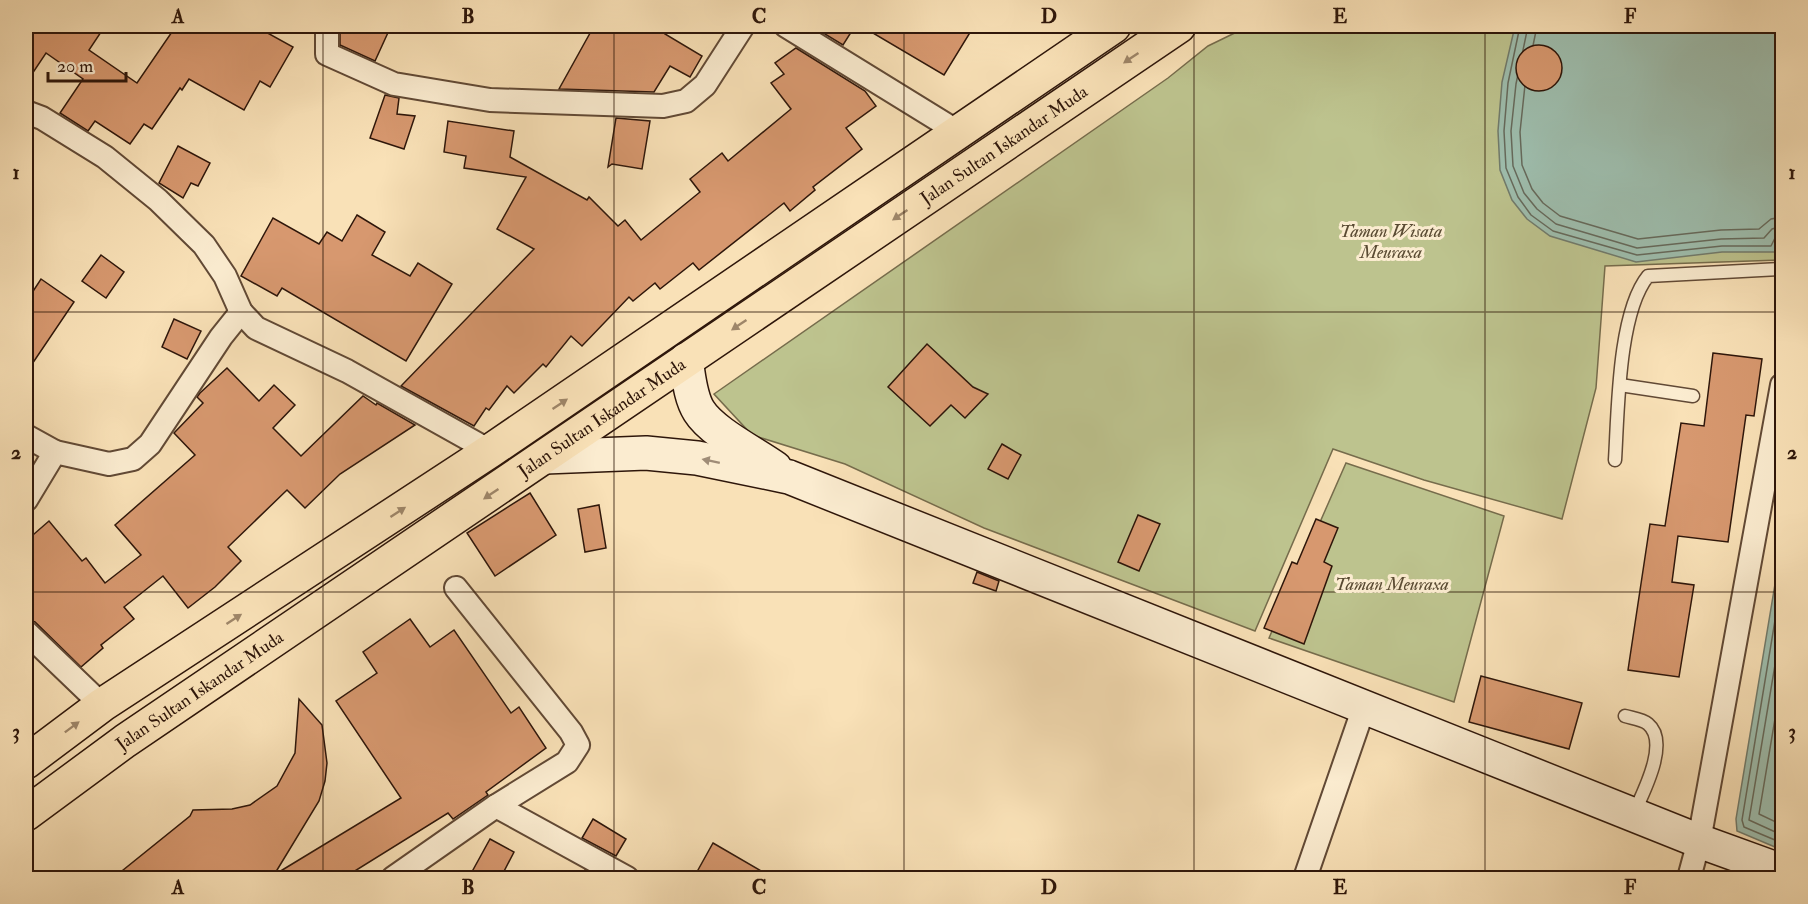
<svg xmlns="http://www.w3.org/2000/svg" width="1808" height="904" font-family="'IM FELL Double Pica',serif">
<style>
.green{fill:#bdc38e;stroke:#766c4c;stroke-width:1.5}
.water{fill:#9ebeae;stroke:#717b6c;stroke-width:1.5}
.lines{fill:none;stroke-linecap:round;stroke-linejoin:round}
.shore{stroke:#666a5c;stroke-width:1.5}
.building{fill:#d7986f;stroke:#2e160a;stroke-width:1.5}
.lane-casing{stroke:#614935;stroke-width:15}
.street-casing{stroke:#614935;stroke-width:26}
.secondary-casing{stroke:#2e160a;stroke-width:36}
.highway-casing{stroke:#2e160a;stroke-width:36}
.lane{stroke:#fbecd0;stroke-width:12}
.street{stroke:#fbecd0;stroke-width:22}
.secondary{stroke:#fbecd0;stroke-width:33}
.highway{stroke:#f9e1b7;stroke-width:33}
.oneway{fill:#9e8669}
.oneway2{fill:#9f8c77}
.grid{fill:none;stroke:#2e160a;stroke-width:1.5;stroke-opacity:0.55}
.labels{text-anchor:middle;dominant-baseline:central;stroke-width:6;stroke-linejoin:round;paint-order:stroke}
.street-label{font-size:18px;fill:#2e160a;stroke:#fbecd0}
.park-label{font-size:18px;font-style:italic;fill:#594a32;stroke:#fbecd0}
.neatline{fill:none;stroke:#2e160a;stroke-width:2}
.grid-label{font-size:20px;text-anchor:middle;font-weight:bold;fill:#2e160a}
</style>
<rect width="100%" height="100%" fill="#f9e1b7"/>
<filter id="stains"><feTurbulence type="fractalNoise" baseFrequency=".00333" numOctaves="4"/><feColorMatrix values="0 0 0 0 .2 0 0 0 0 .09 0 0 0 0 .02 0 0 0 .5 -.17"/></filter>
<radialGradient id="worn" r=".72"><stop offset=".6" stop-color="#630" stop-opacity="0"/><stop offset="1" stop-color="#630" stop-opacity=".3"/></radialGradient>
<g class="green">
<path d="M1249 26H1782V260L1605 266 1596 388 1562 519 1424 480 1333 449 1255 631 984 528 845 464 752 435 714 394 1168 78 1208 46Z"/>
<path d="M1346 463 1504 516 1454 702 1269 638Z"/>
</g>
<g class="water">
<path d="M1515 26H1782V217L1778 252H1722L1636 262 1550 236 1527 219 1512 200 1500 170 1498 131 1502 82Z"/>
<path d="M1782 542V850L1737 831 1736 819Z"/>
</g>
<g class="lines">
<g class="shore">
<path d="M1520 26 1508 83 1504 131 1506 168 1518 197 1531 215 1553 231 1637 255 1722 246H1771L1776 236 1782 234"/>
<path d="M1528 26 1516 84 1511 131 1513 166 1524 193 1537 209 1556 224 1637 248 1721 239 1764 238 1772 229 1782 226"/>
<path d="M1537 26 1525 85 1520 132 1522 165 1532 189 1543 203 1560 216 1638 239 1721 230 1759 229 1771 219 1782 217"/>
<path d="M1782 578 1742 820 1744 827 1782 843"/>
<path d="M1782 623 1749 820 1782 835"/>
<path d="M1782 677 1759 814 1782 825"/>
</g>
</g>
<g class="building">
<path d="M26 26H105L89 50 137 83 176 26H255L293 47 270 87 260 81 244 110 189 79 182 90 180 88 152 129 144 124 130 144 95 121 88 131 60 113 83 79 46 53 26 83Z"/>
<path d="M340 26H391L375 61 340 45Z"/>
<path d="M594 26H670L665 34 702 56 690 77 670 66 654 92 559 89Z"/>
<path d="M816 26H855L843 45 815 28Z"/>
<path d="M861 26H974L944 75Z"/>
<circle cx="1539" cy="68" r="23"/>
<path d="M796 48 865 91 876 106 846 128 862 149 813 187 815 190 790 211 784 203 699 270 693 263 660 289 655 283 633 301 629 297 582 346 571 336 546 367 543 364 514 393 507 386 489 410 486 408 474 426 401 386 534 249 497 229 526 177 464 168 466 156 444 152 448 121 514 131 510 157 587 200 589 197 618 226 625 220 641 240 700 192 690 179 722 153 728 161 791 109 771 83 784 74 775 63Z"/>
<path d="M385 95 399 98 397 114 415 116 404 149 370 138Z"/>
<path d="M616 118 650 121 642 169 612 164 608 167Z"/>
<path d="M178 146 210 163 198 186 191 183 183 198 159 183Z"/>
<path d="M357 215 385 232 372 255 410 276 418 263 452 284 406 361 282 288 277 296 241 276 273 218 319 244 327 232 342 241Z"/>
<path d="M101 255 124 272 106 298 82 281Z"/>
<path d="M41 279 74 302 26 373V302Z"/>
<path d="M174 319 201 331 187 359 162 347Z"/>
<path d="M927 344 973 387 988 394 965 418 951 405 930 426 888 387Z"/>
<path d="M1713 353 1762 359 1754 416 1746 415 1728 542 1678 536 1672 582 1694 585 1679 677 1628 670 1650 524 1665 526 1681 423 1704 426Z"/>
<path d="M227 368 259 401 274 385 295 405 273 428 301 456 363 396 376 405 377 403 415 425 340 474 305 508 287 490 228 547 241 561 215 587 188 608 163 576 124 607 134 619 101 645 103 648 81 667 35 622 26 619V541L49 521 82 561 86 558 105 583 141 555 115 525 195 455 174 433 203 403 197 397 200 393Z"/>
<path d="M1002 444 1021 455 1008 479 988 469Z"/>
<path d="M530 493 556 535 495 576 467 533Z"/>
<path d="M599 505 606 548 585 552 578 509Z"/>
<path d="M1138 515 1160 524 1139 571 1118 562Z"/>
<path d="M1316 519 1338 528 1324 562 1332 566 1304 644 1264 628 1292 562 1297 564Z"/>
<path d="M977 572 999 581 996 591 973 583Z"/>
<path d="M410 619 430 647 454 630 511 713 519 707 546 748 486 792 488 795 453 819 448 813 342 879H112L190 816 193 810 232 809 250 805 277 786 295 753 299 699 322 725 327 763 325 781 319 801 274 875 401 798 336 701 377 673 363 652Z"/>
<path d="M1481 676 1582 703 1569 749 1469 722Z"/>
<path d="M593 819 626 839 616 856 582 838Z"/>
<path d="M490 839 514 852 500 879H468Z"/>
<path d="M713 843 775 879H693Z"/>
<path d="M585 870 600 879H580Z"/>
</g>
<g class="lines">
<defs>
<g id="lane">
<path d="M1620 385 1693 396"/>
<path d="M1615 460C1618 412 1618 313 1648 276L1782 269"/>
<path d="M1625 716C1631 718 1642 719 1648 724 1670 742 1643 793 1634 813"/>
</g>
<g id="street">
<path d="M327 26V54L394 84 490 100 663 106 686 101 705 85 743 26"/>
<path d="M786 26 958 132"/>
<path d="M26 112 42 118 105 157 158 200 204 245 225 276 241 312 256 328 347 371 490 451"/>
<path d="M26 436 55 452"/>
<path d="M26 500 55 452 109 464 133 459 150 444 221 337 241 312"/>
<path d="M26 632 102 705"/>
<path d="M496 806 627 878"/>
<path d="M393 878 496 806 567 762 578 745 571 732 456 588"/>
<path d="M1305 878 1364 707"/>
<path d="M1689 878 1699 841 1782 385"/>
</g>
<g id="secondary">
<path d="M686 360C689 377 690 397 699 411 712 432 754 453 775 468"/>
<path d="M545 457 646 453 697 458 789 477 1699 841 1782 871"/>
</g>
<g id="highway">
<path d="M26 762 102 705 490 451 1114 26"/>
<path id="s1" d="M26 814 125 741 1179 26"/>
</g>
</defs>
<use href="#lane" class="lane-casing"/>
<use href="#street" class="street-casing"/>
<use href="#secondary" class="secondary-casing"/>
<use href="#highway" class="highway-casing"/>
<use href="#lane" class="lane"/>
<use href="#street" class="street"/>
<use href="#secondary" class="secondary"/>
<use href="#highway" class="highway"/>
</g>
<defs><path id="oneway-solid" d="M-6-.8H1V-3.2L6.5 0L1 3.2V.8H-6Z" transform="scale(1.5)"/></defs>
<g class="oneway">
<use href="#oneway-solid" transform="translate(1131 58) rotate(146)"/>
<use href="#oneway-solid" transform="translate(900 215) rotate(146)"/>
<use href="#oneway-solid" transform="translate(739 325) rotate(146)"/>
<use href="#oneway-solid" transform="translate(560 404) rotate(-34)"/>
<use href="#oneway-solid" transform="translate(491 494) rotate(146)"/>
<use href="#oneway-solid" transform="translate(398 512) rotate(-33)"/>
<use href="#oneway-solid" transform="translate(234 619) rotate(-33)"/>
<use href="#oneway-solid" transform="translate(72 727) rotate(-37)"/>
</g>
<use class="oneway2" href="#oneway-solid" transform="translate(711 461) rotate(-168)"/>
<path class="grid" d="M323 26V878M614 26V878M904 26V878M1194 26V878M1485 26V878M26 312H1782M26 592H1782"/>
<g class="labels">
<g class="street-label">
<text stroke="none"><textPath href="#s1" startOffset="1185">Jalan Sultan Iskandar Muda</textPath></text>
<text stroke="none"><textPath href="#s1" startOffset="699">Jalan Sultan Iskandar Muda</textPath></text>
<text stroke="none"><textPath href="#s1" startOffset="213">Jalan Sultan Iskandar Muda</textPath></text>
</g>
<g class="park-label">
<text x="1391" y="231">Taman Wisata<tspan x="1391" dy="21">Meuraxa</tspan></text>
<text x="1392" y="584">Taman Meuraxa</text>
</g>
</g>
<rect width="1808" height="904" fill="none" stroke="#f9e1b7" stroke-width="66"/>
<path d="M48 72v9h78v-9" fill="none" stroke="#2e160a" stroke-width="3"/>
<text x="57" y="72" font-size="18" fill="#2e160a" stroke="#fbecd0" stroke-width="4.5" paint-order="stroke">20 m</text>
<rect x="33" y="33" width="1742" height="838" class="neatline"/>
<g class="grid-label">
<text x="178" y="23">A</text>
<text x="468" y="23">B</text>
<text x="759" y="23">C</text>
<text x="1049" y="23">D</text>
<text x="1340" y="23">E</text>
<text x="1630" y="23">F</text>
<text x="16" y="179">1</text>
<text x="1792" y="179">1</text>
<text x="16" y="459">2</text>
<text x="1792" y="459">2</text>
<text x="16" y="738">3</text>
<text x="1792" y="738">3</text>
<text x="178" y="894">A</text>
<text x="468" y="894">B</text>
<text x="759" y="894">C</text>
<text x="1049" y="894">D</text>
<text x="1340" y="894">E</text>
<text x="1630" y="894">F</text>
</g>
<rect width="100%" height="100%" filter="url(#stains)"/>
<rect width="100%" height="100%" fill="url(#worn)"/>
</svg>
